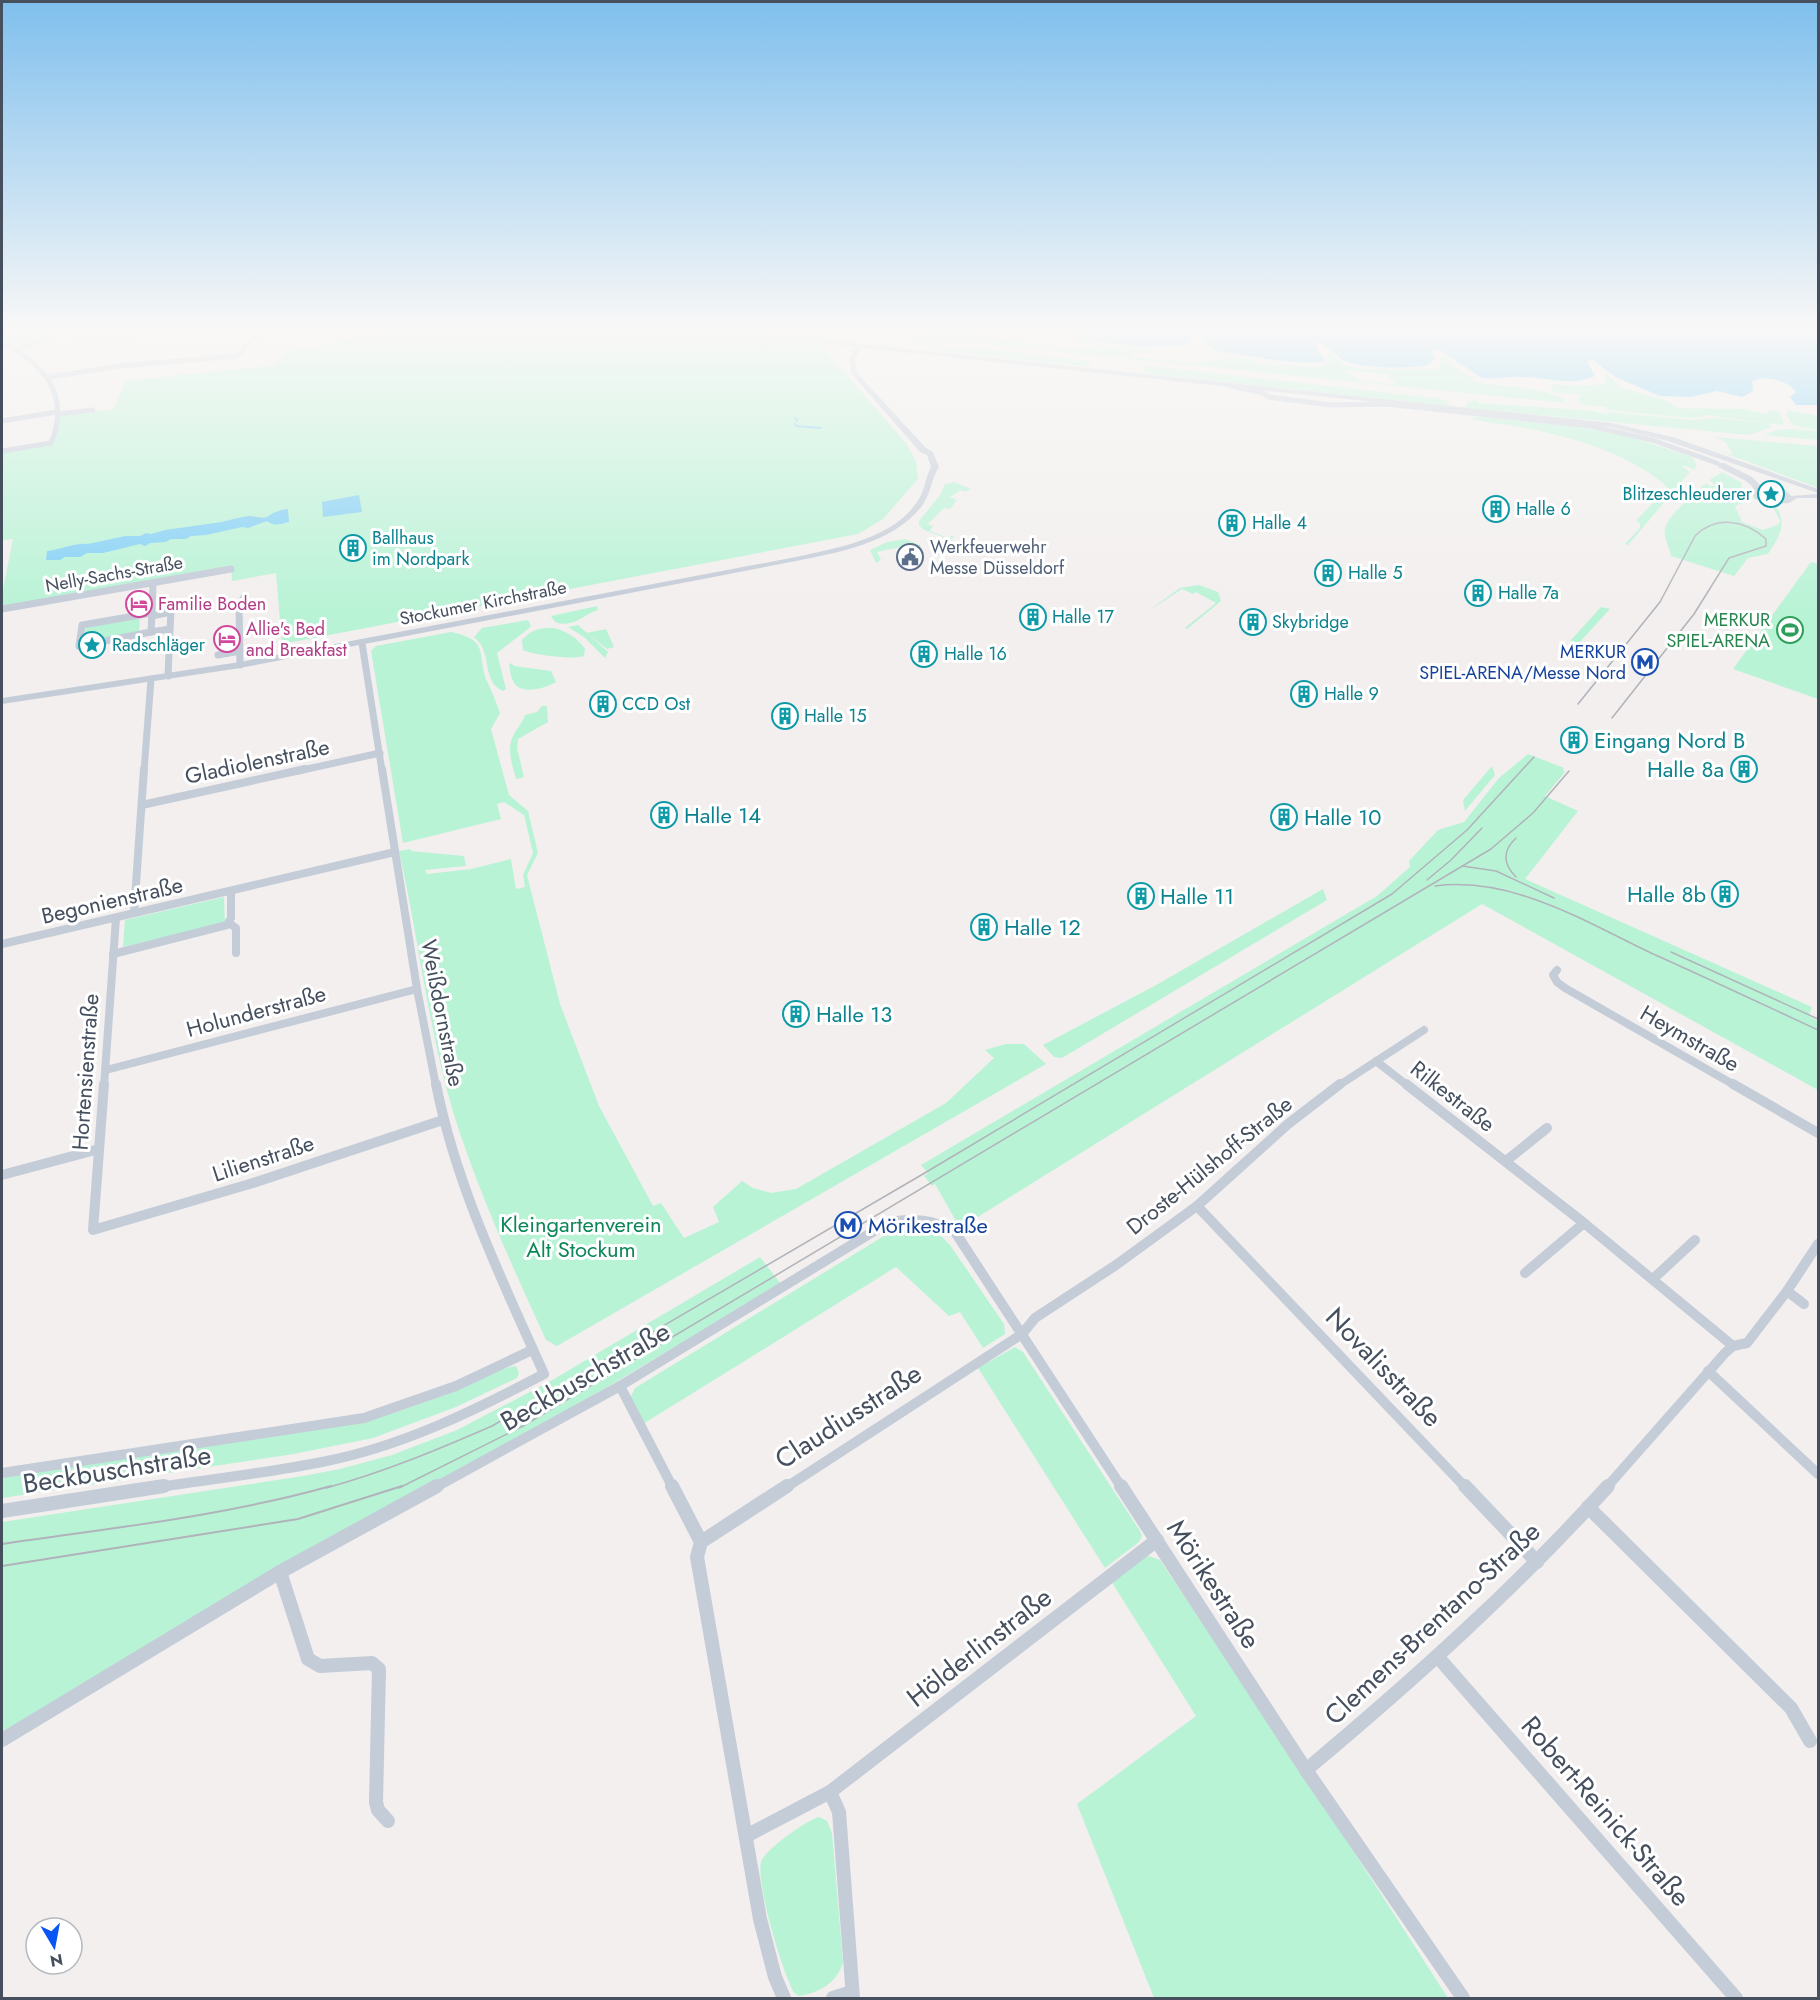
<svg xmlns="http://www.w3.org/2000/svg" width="1820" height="2000" font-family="Jost,sans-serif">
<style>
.green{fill:#b9f3d6;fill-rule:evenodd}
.water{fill:#81d0f5}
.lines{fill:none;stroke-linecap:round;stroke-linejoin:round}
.stream{stroke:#81d0f5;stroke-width:2}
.minor-far4{stroke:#c4ccd8;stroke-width:5}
.minor-far3{stroke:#c4ccd8;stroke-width:7}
.minor-far2{stroke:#c4ccd8;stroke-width:8}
.minor-far1{stroke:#c4ccd8;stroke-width:10}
.minor{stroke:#c4ccd8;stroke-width:14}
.tertiary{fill:#c4ccd8;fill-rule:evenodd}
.tram-far1{stroke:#b0b3ba;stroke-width:1.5}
.tram{stroke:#b0b3ba;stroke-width:2}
.labels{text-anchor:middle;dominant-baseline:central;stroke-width:6;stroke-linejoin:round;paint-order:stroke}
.far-culture-label{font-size:18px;fill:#0d838f;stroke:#fff;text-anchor:start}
.far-service-label{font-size:18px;fill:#4e5e75;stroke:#fff;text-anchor:start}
.far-street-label{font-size:18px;fill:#454f5e;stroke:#fff}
.far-hotel-label{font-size:18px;fill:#b23c85;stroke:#fff;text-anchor:start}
.far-leisure-label{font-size:18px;fill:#27864d;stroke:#fff;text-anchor:end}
.far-transit-label{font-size:18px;fill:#164399;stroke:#fff;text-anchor:end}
.culture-label{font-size:22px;fill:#0d838f;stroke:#fff;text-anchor:start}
.street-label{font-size:22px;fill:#454f5e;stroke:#fff}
.park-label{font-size:22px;fill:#0e8758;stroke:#fff}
.transit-label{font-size:22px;fill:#164399;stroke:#fff;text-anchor:start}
.near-street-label{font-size:27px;fill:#454f5e;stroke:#fff}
</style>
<rect width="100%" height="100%" fill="#f2efee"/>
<g class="green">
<path d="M2 330H36L52 334 15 346 2 340Z"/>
<path d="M395 330H587L548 368 589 330H754L819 343 906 443 916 461 918 479 883 519 858 534 282 644 276 573 232 581 231 568 2 608V594L13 539 2 540V452L54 442 60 415 114 409 125 381 271 366 286 352Z"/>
<path d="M911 330H974L982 331 979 337 1086 350 1095 348V345L1081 344 1076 341 1080 336C1088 342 1106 347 1117 347 1128 347 1139 343 1150 349L1147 354 1133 352 1129 356C1153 358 1180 364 1203 362 1222 361 1240 353 1258 362L1256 364 1322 367 1328 362 1327 351 1346 366 1366 369H1440L1439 359 1444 355 1465 375 1476 377 1469 381C1496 387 1541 386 1564 399L1562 402 1581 404 1578 399 1582 396C1570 392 1565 395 1552 392L1551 384 1575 386 1606 384 1605 372 1622 388 1665 400 1678 408 1743 409 1767 414 1770 410 1779 411 1784 423 1781 425 1705 415 1704 417 1688 418 1608 410 1606 407 941 340C931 339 922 346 914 344L923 333ZM1343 370 1389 374 1388 378 1397 384 1356 381 1357 378Z"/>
<path d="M941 346 990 349 1091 362 1089 367 932 350Z"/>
<path d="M1149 366 1434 398V396L1447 401 1449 406 1143 373 1145 367Z"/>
<path d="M1476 400 1479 403 1595 411 1608 415V412L1692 420 1718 418 1767 423 1772 427 1749 435 1465 408 1468 402Z"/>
<path d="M1789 410 1818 416V430L1793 425 1786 415Z"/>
<path d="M1484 417 1587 428 1628 436 1692 457 1697 466 1694 470 1686 466H1682L1690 472 1628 545 1625 544 1640 528V523L1636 521 1667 488 1664 484C1624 451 1570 437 1520 427 1505 424 1483 423 1470 418Z"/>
<path d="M1789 429 1818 431V440L1764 435 1776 430Z"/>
<path d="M1715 437 1818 446V488L1703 445 1733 455 1726 442Z"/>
<path d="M1722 472 1742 483 1741 491 1751 500 1735 506 1742 522 1763 530 1777 525 1780 521 1773 507 1778 509C1787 527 1778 538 1768 554L1748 558 1734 576 1671 556C1670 547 1663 538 1665 528 1668 516 1696 491 1706 483L1710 486H1716L1709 480Z"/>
<path d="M954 482 971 489 965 492 961 490 950 497 957 500 950 509 944 508 928 524 933 526 930 531 948 538 952 536 954 537 951 539 954 541 924 530 919 525V521L940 495 945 484Z"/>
<path d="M905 539 920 545 923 553 905 546 877 552 881 560 876 563 870 550 887 542Z"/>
<path d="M1811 562 1818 564V699L1733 669Z"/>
<path d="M1199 585 1218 592 1221 601 1187 629 1185 628 1216 603 1196 592 1193 594 1182 589 1147 612 1180 588Z"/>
<path d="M597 606 598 610C584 614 573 629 555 622L551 616Z"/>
<path d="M1601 607 1610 609 1576 646H1573L1570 641Z"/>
<path d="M140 617 139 633 83 642 85 629 88 626Z"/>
<path d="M528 620 531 626 528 629 497 653 506 689 503 691C480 681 494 653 474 637L482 628Z"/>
<path d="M578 625 587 633 606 629 614 647 607 649 587 633 608 652 605 658 584 637 568 627Z"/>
<path d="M554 628C568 632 577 638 585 649L584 656C574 660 533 655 523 650L522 640C531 630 541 627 554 628Z"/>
<path d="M451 632C491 641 476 653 487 681 492 692 496 702 500 713L491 729 509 795 528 811 538 853 527 875 560 1004 599 1106 653 1206 661 1203 684 1238 719 1222 713 1207 742 1181 753 1188 771 1193 796 1189 946 1103 994 1058 985 1050 1006 1044H1024L1046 1064 557 1346 546 1340C512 1266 479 1193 454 1115 428 1029 419 939 399 851L411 849V851L464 856 466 866 425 870 427 874 471 869 511 859 516 889 525 887 523 875 533 853 524 815 504 802 497 804 501 819 403 843 371 651 376 646Z"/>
<path d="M511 663 514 666 551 671 556 682C546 688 524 695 515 684 511 679 510 671 509 665Z"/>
<path d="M542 706H547L548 722 518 739 517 748 524 777 516 779C513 766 506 750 513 736 517 728 522 724 525 715L537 712Z"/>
<path d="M1528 754 1564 768 1563 770 1565 772 1545 796 1578 811 1525 879 1812 1007 1809 1016 1818 1021V1090L1482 904 960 1228 935 1184 932 1186 924 1176 928 1173 921 1165 1377 896 1410 867 1409 861 1438 830 1464 822 1499 778Z"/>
<path d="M1492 766 1495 775 1465 811 1463 800Z"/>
<path d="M1323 889 1327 900 1062 1058 1054 1057 1043 1045 1158 984Z"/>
<path d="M224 897 225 923 123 947 125 920Z"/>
<path d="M914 1227 941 1236 950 1245 1004 1324 1005 1334 983 1348 960 1312 949 1316 896 1267 643 1424 630 1398 635 1388 884 1236Z"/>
<path d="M760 1257 781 1284 474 1466 2 1733V1522L303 1476 340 1469 392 1455 457 1430 549 1382Z"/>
<path d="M1015 1347 1023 1352 1140 1531 1142 1536 1139 1542 1105 1568 978 1368Z"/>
<path d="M516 1366 519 1373 517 1378 456 1407 373 1438 294 1454 2 1498V1476L394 1413 456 1391 501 1369Z"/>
<path d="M1146 1555 1160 1560 1303 1773 1448 1998H1154L1077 1804 1196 1716 1111 1581Z"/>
<path d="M819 1817 827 1821 832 1833 843 1962C838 1982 819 1993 799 1996L794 1993C782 1971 756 1884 761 1862 764 1850 807 1820 819 1817Z"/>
</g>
<g class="water">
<path d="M1073 330H1818V405H1796L1790 397 1796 392C1787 380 1764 374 1752 382L1753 391 1742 397 1717 391 1691 397 1660 396 1615 377 1593 360 1587 361 1595 376C1571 387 1546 377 1521 377 1508 376 1494 381 1480 377L1438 349 1432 350 1435 359 1427 366C1407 368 1366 369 1347 362 1336 357 1327 343 1316 343V347L1326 361C1314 367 1236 355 1219 351 1208 348 1203 336 1192 336L1191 343C1170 350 1106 345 1085 338 1081 336 1077 333 1073 330Z"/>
<path d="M359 495 362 512 323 517 322 502Z"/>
<path d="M288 509 289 522C281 524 274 527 267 521L248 528 242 527 206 535 191 536 186 539H171L166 542 150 543 145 546 140 544 103 553H87L80 557H65L60 560H46L47 551C58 550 78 542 88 544L125 536H140L146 533 151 534 165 530 222 522C223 521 247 516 249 516 255 516 262 519 267 517 275 512 278 510 288 509Z"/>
</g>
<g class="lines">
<g class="stream">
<path d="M796 418 797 421"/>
<path d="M795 424 796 426 821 428"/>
</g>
<g class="minor-far4">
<path d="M40 330 57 334"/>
<path d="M61 334 98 337 219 330"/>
<path d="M256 335 307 333"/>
<path d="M2 343C44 364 71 394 51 443L2 451"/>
<path d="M16 350 67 331"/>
<path d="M49 377 119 366 237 356 261 330"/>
<path d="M1231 386 1263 393 1269 397 1331 405 1386 404 1591 426 1652 440 1717 463"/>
<path d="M57 414 93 410"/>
<path d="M2 421 57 412"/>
</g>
<g class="minor-far3">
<path d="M2 609 231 569"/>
<path d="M152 613 151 632 79 646 82 625Z"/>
<path d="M152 613 153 583"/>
<path d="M151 632 170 629 171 612 152 616"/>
<path d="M362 643 382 771"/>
<path d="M218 655 240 651"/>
<path d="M240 665 239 605 244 597"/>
<path d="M168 676 170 629"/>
<path d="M144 771 151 679"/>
<path d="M298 771 380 753"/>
</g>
<g class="minor-far2">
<path d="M382 769 417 989 436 1086"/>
<path d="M142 805 305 769"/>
<path d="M134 913 144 769"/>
<path d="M229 923 236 928V953"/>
<path d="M2 944 395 852"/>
<path d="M113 954 227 925 231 918V891"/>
<path d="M1557 970 1553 975 1557 982 1565 988 1736 1086"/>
<path d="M1376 1061 1408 1086"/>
<path d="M106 1070 417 989"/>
<path d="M104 1086 116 918"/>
<path d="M1338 1086 1424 1030"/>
</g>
<g class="minor-far1">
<path d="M104 1084 93 1230 253 1183 443 1120"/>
<path d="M1406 1084 1584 1223 1733 1346"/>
<path d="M1733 1084 1818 1133"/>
<path d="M1506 1161 1547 1128"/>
<path d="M2 1175 99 1149"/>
<path d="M1197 1206 1466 1488"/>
<path d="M1525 1273 1584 1223"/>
<path d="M1653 1279 1695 1240"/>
<path d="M1787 1291 1804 1304"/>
<path d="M1708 1371 1818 1474"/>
<path d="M620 1386 673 1488"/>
<path d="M2 1473 364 1418 456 1386 532 1350"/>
<path d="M154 1488C210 1479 267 1473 322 1462 400 1447 474 1411 544 1374 502 1280 456 1186 436 1084"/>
<path d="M434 1488 620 1386 889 1222C913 1218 933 1219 955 1232L1122 1488"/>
<path d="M785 1488 1022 1334 1035 1318 1116 1265 1197 1206 1288 1124 1340 1084"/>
<path d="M1606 1488 1725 1353 1733 1346 1747 1343 1787 1291 1818 1244"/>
</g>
<g class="minor">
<path d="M672 1486 701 1542"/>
<path d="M1121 1486 1306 1770 1463 1998"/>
<path d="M1465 1486 1537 1562"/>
<path d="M1588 1507 1791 1708 1810 1741"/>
<path d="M2 1511 164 1486"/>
<path d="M280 1572 308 1659 320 1666 372 1663 379 1669 376 1802 378 1810 388 1821"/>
<path d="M1437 1656 1736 1998"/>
<path d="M2 1740 280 1572 437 1486"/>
<path d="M1306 1770C1412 1681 1515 1589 1608 1486"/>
<path d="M830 1792 1157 1540"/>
<path d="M746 1836 830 1792 839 1812 853 1998"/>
<path d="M784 1998 775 1977 760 1919 697 1557 701 1542 787 1486"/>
<path d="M833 1998 852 1992"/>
</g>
<g class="tertiary">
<path d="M773 330H784L860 344 1611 423 1673 437 1818 489V493L1668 441 1611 427 862 348 855 359 857 373 926 448 933 452 939 467C931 479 931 494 922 506 893 543 840 552 796 561L240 668 2 704V698L240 662 796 557C837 548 892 539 917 502 925 491 925 478 931 467L927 455 920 452 851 373 849 359 856 347 826 343Z"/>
<path d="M1718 463H1724L1752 477 1760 485C1772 483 1783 486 1791 496L1818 494V498H1797L1789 503 1776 504 1755 499 1749 490 1753 487 1746 481 1718 467ZM1767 488 1780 493 1785 498C1776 500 1763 499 1757 491Z"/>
</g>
<g class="tram-far1">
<path d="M1578 704 1660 602 1695 536C1716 515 1745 520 1766 539V546L1729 558 1694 614 1612 718"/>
<path d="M1516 838C1502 851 1503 864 1516 877"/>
<path d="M1462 866 1496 871 1554 898"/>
<path d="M1427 880 1451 860 1482 828"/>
<path d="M1435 886C1512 876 1584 921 1651 953 1707 978 1762 1004 1818 1030"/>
<path d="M1671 952 1818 1019"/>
<path d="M326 1488C384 1472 437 1450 492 1426L923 1174 1392 894 1467 830 1534 757"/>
<path d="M399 1488 523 1426 1491 849 1533 813 1569 771"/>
</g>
<g class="tram">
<path d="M2 1544C112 1528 224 1516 331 1486"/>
<path d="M2 1566 298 1519 402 1486"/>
</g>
</g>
<linearGradient id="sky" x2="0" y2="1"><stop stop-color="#7fbfed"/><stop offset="0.54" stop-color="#f9f8f7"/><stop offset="1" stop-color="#f9f8f7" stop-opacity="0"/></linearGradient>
<rect width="1820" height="610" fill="url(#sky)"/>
<defs>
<symbol id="sight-ring" viewBox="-11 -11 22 22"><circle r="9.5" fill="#fff" stroke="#0f9aa8" stroke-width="1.5"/><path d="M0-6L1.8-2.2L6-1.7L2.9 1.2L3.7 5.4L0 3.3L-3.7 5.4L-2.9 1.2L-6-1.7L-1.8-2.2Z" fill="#0f9aa8"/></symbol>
<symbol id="building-ring" viewBox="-11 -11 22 22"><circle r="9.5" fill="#fff" stroke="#0f9aa8" stroke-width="1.5"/><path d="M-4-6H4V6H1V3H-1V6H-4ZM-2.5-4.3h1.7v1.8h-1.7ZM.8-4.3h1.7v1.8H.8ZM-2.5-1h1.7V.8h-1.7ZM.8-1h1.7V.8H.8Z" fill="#0f9aa8"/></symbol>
<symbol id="civic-ring" viewBox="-11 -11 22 22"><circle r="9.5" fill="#fff" stroke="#5c6f8a" stroke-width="1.5"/><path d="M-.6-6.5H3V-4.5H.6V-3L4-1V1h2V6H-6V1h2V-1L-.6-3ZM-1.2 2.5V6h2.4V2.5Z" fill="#5c6f8a"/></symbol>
<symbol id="hotel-ring" viewBox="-11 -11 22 22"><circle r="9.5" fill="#fff" stroke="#d1479c" stroke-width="1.5"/><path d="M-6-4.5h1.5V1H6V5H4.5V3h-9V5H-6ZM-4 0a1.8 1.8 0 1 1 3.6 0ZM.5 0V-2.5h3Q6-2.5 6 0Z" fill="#d1479c"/></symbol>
<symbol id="stadium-ring" viewBox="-11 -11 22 22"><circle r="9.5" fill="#fff" stroke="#2e9e5b" stroke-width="1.5"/><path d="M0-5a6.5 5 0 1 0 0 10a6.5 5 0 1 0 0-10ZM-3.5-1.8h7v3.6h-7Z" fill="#2e9e5b"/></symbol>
<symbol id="metro-ring" viewBox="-11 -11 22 22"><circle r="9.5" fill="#fff" stroke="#1a4fb4" stroke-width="1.5"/><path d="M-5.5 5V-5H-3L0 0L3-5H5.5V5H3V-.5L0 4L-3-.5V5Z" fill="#1a4fb4"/></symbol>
</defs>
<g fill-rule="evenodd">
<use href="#sight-ring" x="1756" y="479" width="30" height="30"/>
<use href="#building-ring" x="1481" y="494" width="30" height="30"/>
<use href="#building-ring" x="1217" y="508" width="30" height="30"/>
<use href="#building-ring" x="338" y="533" width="30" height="30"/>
<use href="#civic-ring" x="895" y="542" width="30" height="30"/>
<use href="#building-ring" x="1313" y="558" width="30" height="30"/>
<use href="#building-ring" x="1463" y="578" width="30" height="30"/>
<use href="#hotel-ring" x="124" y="589" width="30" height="30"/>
<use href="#building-ring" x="1018" y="602" width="30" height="30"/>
<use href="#building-ring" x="1238" y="607" width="30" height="30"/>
<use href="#stadium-ring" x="1775" y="615" width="30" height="30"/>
<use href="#hotel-ring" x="212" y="624" width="30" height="30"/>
<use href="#sight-ring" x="77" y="630" width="30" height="30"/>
<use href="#building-ring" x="909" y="639" width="30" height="30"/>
<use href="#metro-ring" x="1630" y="647" width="30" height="30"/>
<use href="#building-ring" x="1289" y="679" width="30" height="30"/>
<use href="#building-ring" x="588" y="689" width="30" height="30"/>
<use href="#building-ring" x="770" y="701" width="30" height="30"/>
<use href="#building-ring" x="1559" y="725" width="30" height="30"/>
<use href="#building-ring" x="1729" y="754" width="30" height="30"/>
<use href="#building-ring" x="649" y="800" width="30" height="30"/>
<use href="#building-ring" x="1269" y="802" width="30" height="30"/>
<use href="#building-ring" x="1710" y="879" width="30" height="30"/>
<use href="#building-ring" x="1126" y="881" width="30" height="30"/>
<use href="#building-ring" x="969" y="912" width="30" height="30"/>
<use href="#building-ring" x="781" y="999" width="30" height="30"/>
<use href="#metro-ring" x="833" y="1210" width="30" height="30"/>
</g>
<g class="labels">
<g class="far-culture-label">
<text x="1752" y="494" text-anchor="end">Blitzeschleuderer</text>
<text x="1516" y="509">Halle 6</text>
<text x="1252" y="523">Halle 4</text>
<text x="372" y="538">Ballhaus<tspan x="372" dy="21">im Nordpark</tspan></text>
<text x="1348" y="573">Halle 5</text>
<text x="1498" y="593">Halle 7a</text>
<text x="1052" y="617">Halle 17</text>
<text x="1272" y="622">Skybridge</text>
<text x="112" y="645">Radschläger</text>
<text x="944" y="654">Halle 16</text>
<text x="1324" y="694">Halle 9</text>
<text x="622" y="704">CCD Ost</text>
<text x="804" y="716">Halle 15</text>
</g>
<g class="far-service-label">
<text x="930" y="547">Werkfeuerwehr<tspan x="930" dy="21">Messe Düsseldorf</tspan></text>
</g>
<g class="far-street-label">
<text transform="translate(114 574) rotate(-10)">Nelly-Sachs-Straße</text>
<text transform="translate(483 603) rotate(-11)">Stockumer Kirchstraße</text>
</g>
<g class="far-hotel-label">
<text x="158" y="604">Familie Boden</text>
<text x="246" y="629">Allie's Bed<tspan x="246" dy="21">and Breakfast</tspan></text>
</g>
<g class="far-leisure-label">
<text x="1770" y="620">MERKUR<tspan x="1770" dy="21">SPIEL-ARENA</tspan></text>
</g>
<g class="far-transit-label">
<text x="1626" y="652">MERKUR<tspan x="1626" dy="21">SPIEL-ARENA/Messe Nord</tspan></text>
</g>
<g class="culture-label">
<text x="1594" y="740">Eingang Nord B</text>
<text x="1724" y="769" text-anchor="end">Halle 8a</text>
<text x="684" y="815">Halle 14</text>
<text x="1304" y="817">Halle 10</text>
<text x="1706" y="894" text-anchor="end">Halle 8b</text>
<text x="1160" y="896">Halle 11</text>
<text x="1004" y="927">Halle 12</text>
<text x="816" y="1014">Halle 13</text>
</g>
<g class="street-label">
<text transform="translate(257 761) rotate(-12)">Gladiolenstraße</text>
<text transform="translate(112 900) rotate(-13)">Begonienstraße</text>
<text transform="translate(256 1011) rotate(-15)">Holunderstraße</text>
<text transform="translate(443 1013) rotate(79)">Weißdornstraße</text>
<text transform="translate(1690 1038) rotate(30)">Heymstraße</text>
<text transform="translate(85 1072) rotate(-86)">Hortensienstraße</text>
<text transform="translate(1453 1096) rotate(38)">Rilkestraße</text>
<text transform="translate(263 1158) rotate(-18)">Lilienstraße</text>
<text transform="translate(1209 1165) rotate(-39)">Droste-Hülshoff-Straße</text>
</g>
<g class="park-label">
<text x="581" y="1224">Kleingartenverein<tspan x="581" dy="25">Alt Stockum</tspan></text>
</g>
<g class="transit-label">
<text x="868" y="1225">Mörikestraße</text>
</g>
<g class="near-street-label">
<text transform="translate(1384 1367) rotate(46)">Novalisstraße</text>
<text transform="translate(585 1376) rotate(-30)">Beckbuschstraße</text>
<text transform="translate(848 1416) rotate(-33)">Claudiusstraße</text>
<text transform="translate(117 1469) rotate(-9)">Beckbuschstraße</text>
<text transform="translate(1214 1584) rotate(57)">Mörikestraße</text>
<text transform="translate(1432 1623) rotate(-43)">Clemens-Brentano-Straße</text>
<text transform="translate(979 1647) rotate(-38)">Hölderlinstraße</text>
<text transform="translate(1606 1811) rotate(49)">Robert-Reinick-Straße</text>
</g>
</g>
<rect width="1820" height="2000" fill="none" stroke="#454f5e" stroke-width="6"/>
<g transform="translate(54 1946) rotate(170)"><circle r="28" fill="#ffffff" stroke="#b5b9bf" stroke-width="1.5"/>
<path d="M0-4.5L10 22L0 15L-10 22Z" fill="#0755f3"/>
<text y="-9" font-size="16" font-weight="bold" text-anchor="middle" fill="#454f5e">N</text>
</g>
</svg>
